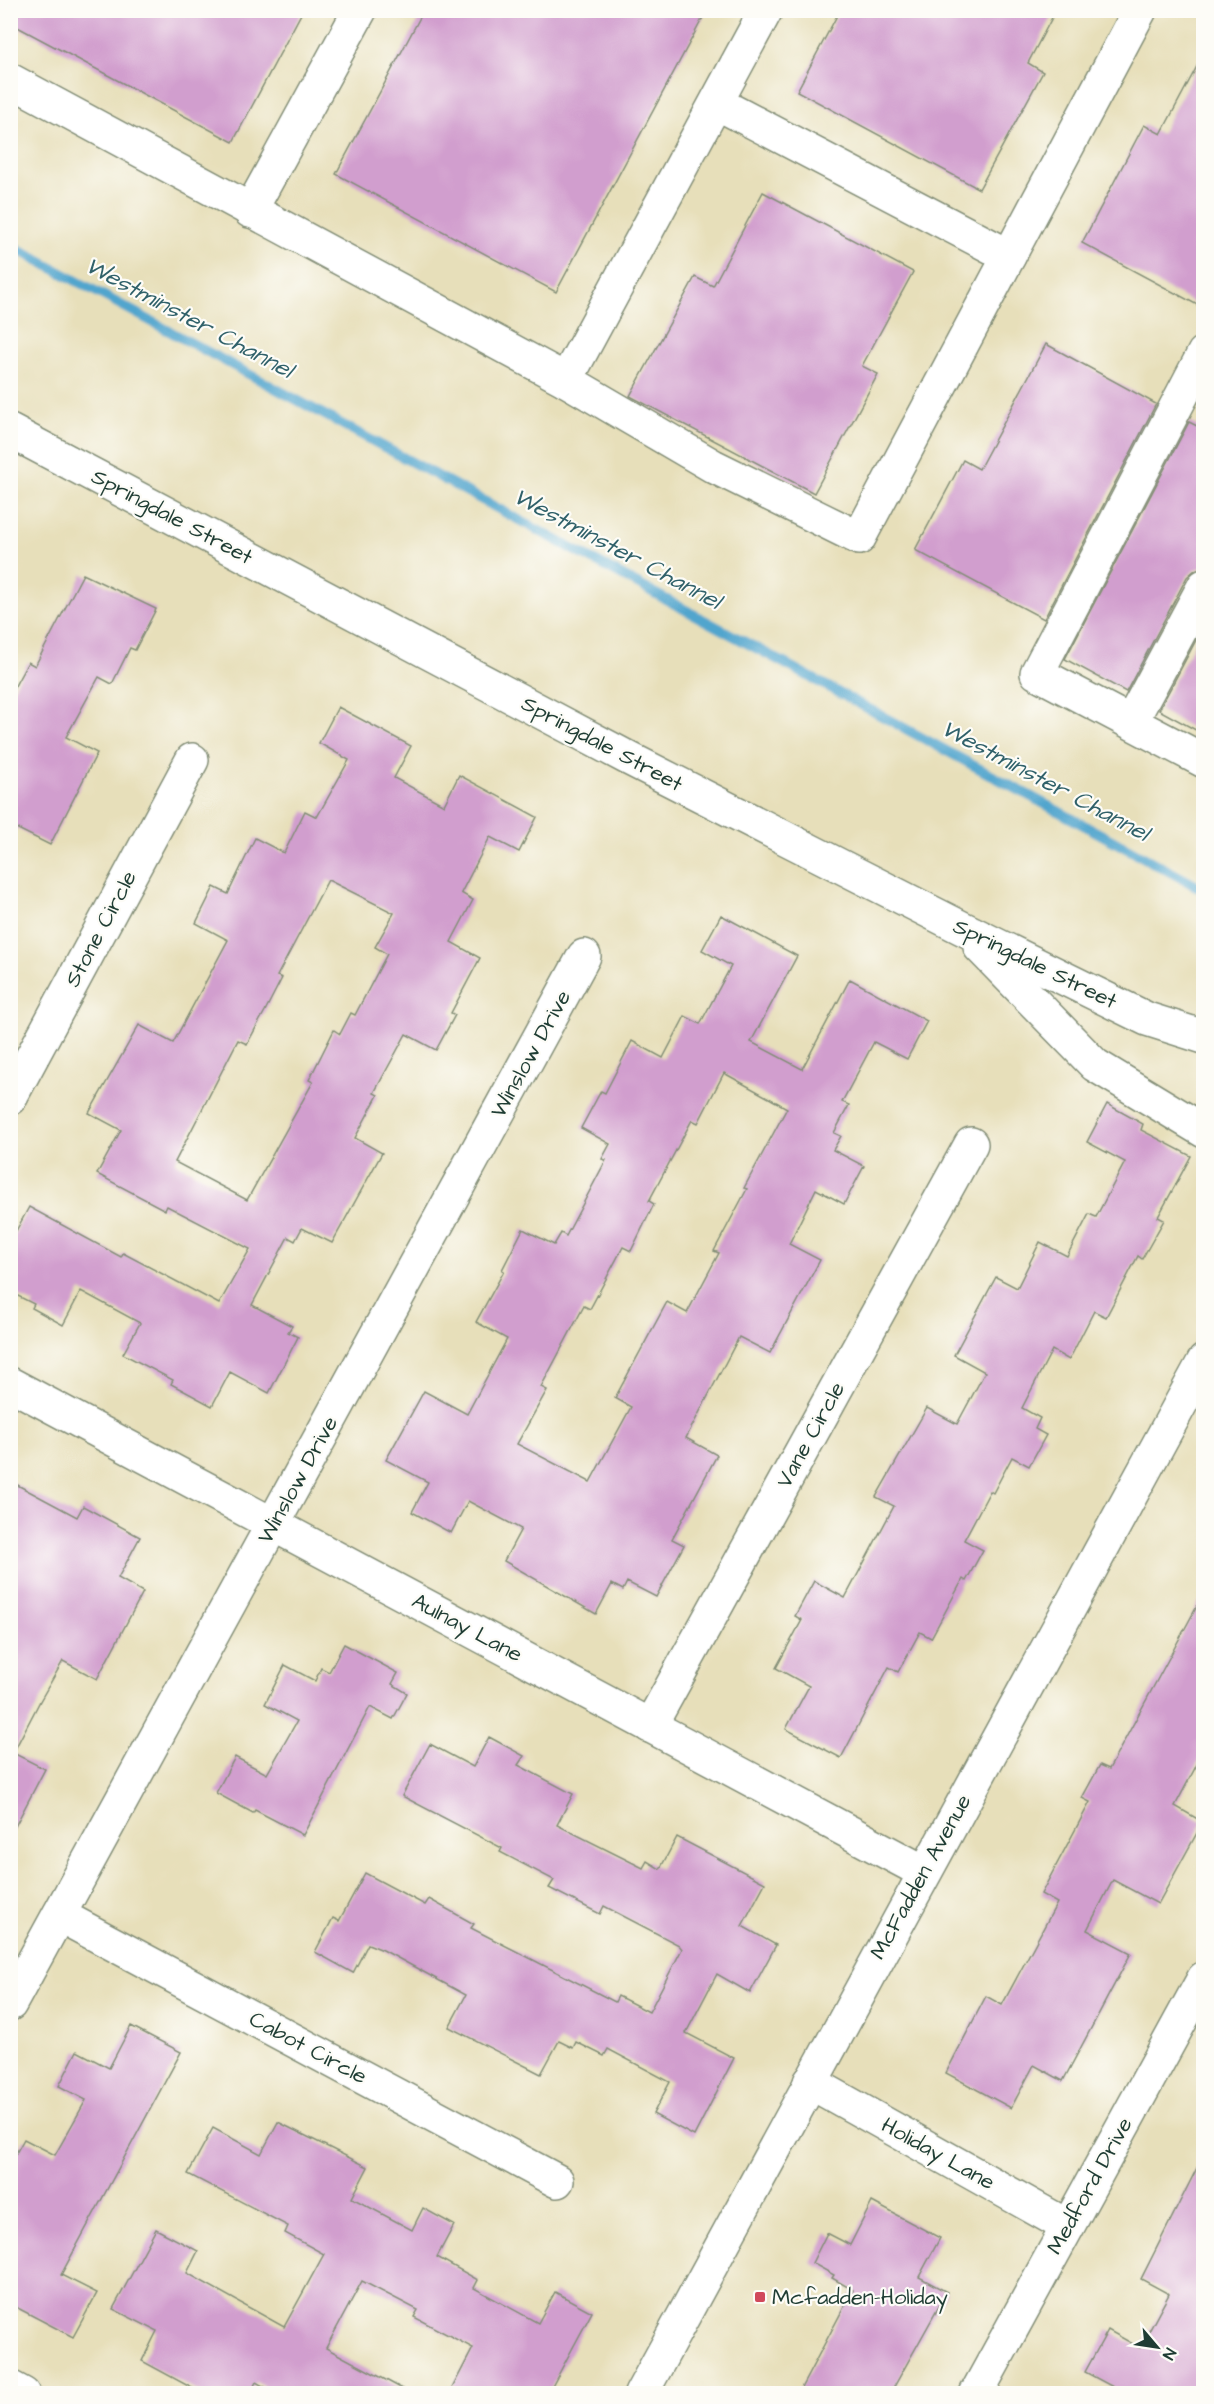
<svg xmlns="http://www.w3.org/2000/svg" width="1214" height="2404" font-family="'Architects Daughter',sans-serif">
<style>
.lines{fill:none;stroke-linecap:round;stroke-linejoin:round}
.stream{stroke:#51a5cd;stroke-width:10}
.building{fill:#d19ece;fill-rule:evenodd}
.minor-casing{stroke:#838e77;stroke-width:36}
.major-casing{stroke:#838e77;stroke-width:36}
.minor{stroke:#fff;stroke-width:33}
.major{stroke:#fff;stroke-width:33}
.poi-dot{fill:#d1495b;stroke:#fdfcf7;stroke-width:2}
.labels{text-anchor:middle;dominant-baseline:central;stroke-width:4.5;stroke-linejoin:round;paint-order:stroke}
.street-label{font-size:22px;fill:#1f3d34;stroke:#fdfcf7}
.poi-label{font-size:22px;fill:#1f3d34;stroke:#fdfcf7;text-anchor:start}
.water-label{font-size:24px;font-style:italic;fill:#30616a;stroke:#fdfcf7}
</style>
<rect width="100%" height="100%" fill="#fdfcf7"/>
<filter id="ink" filterUnits="userSpaceOnUse"><feTurbulence type="fractalNoise" baseFrequency=".0167" numOctaves="2"/><feDisplacementMap in="SourceGraphic" scale="12" xChannelSelector="R" yChannelSelector="G"/><feConvolveMatrix kernelMatrix="1 2 1 2 8 2 1 2 1" color-interpolation-filters="sRGB"/></filter>
<filter id="wash" filterUnits="userSpaceOnUse"><feTurbulence type="fractalNoise" baseFrequency=".008" numOctaves="4" result="noise"/><feDisplacementMap in="SourceGraphic" scale="24" xChannelSelector="R" yChannelSelector="G"/><feGaussianBlur stdDeviation="1.35" result="paint"/><feColorMatrix in="noise" values="0 0 0 0 0 0 0 0 0 0 0 0 0 0 0 0 0 1.4 0 .05"/><feComposite in="paint" operator="in"/></filter>
<g filter="url(#wash)">
<rect width="100%" height="100%" fill="#e7dfba"/>
<g class="lines">
<path class="stream" d="M10 245 1204 890"/>
</g>
<g id="blocks">
<g class="building">
<path d="M10 10H303L233 142 10 23Z"/>
<path d="M424 10H707L556 292 336 174Z"/>
<path d="M840 10H1056L1028 63 1043 72 979 189 797 91Z"/>
<path d="M1203 55V308L1082 243 1144 125 1161 134Z"/>
<path d="M763 192 913 272 862 366 878 374 814 493 630 396 695 277 713 286Z"/>
<path d="M1046 344 1156 404 1044 619 915 550 963 460 979 469Z"/>
<path d="M1189 422 1203 429V567L1195 570 1187 577 1126 692 1065 659Z"/>
<path d="M83 574 156 609 135 650 130 648 112 684 99 677 66 737 97 753 50 845 10 825V695L28 662 35 666Z"/>
<path d="M1203 627V734L1159 710Z"/>
<path d="M338 707 411 746 394 778 444 805 459 775 537 817 519 852 490 837 461 893 473 900 451 942 480 958 451 1013 455 1015 436 1050 406 1034 374 1093 378 1095 355 1138 382 1153 332 1243 302 1228 295 1241 288 1237 252 1305 292 1326 288 1332 298 1337 269 1393 230 1372 212 1406 171 1384 173 1380 123 1354 140 1323 81 1291 63 1325 32 1308 34 1304 10 1292V1242L29 1207 121 1257 123 1253 219 1304 250 1249 167 1206 165 1210 97 1174 121 1130 89 1113 139 1025 173 1043 228 940 196 923 214 887 228 894 255 838 284 853 305 811 317 817 349 760 319 743ZM328 880 394 913 375 947 387 954 355 1015 351 1013 340 1034 334 1030 309 1080 313 1082 247 1200 175 1162 238 1040 247 1044 265 1011 282 978 277 976Z"/>
<path d="M721 915 797 956 751 1042 802 1069 850 979 927 1021 907 1059 874 1042 842 1102 849 1105 834 1133 841 1136 833 1150 864 1166 844 1204 816 1189 789 1244 820 1260 770 1353 739 1337 686 1438 717 1455 672 1539 684 1545 656 1597 627 1582 623 1590 612 1584 596 1614 504 1561 521 1529 468 1501 451 1533 412 1512 428 1482 386 1460 424 1391 467 1414 507 1339 476 1322 504 1271 502 1270 523 1229 554 1245 561 1233 566 1236 606 1160 602 1159 610 1144 581 1128 601 1091 605 1093 632 1041 663 1058 685 1016 700 1024 731 966 702 950ZM724 1073 787 1108 744 1188 747 1189 714 1251 719 1253 687 1313 667 1302 615 1398 631 1407 590 1482 517 1444 547 1390 541 1387 584 1306 590 1309 623 1247 631 1251 654 1204 649 1201 692 1120 698 1123Z"/>
<path d="M1107 1104 1143 1124 1141 1130 1191 1156 1158 1217 1164 1220 1142 1259 1138 1256 1106 1317 1094 1311 1069 1360 1052 1350 1022 1408 1040 1418 1035 1429 1046 1435 1029 1466 1012 1457 993 1493 990 1491 964 1540 983 1550 966 1581 963 1579 931 1638 920 1632 898 1672 889 1667 841 1758 786 1729 809 1686 776 1668 802 1620 795 1616 814 1581 845 1598 894 1506 876 1497 927 1408 957 1424 985 1372 954 1355 996 1277 1017 1288 1040 1242 1067 1256 1089 1214 1096 1217 1125 1162 1087 1142Z"/>
<path d="M10 1481 77 1517 83 1506 140 1537 118 1578 143 1592 97 1679 63 1661 40 1701 13 1753 45 1769 10 1836Z"/>
<path d="M1203 1595V1753L1175 1806 1203 1822 1158 1904 1113 1880 1087 1930 1131 1953 1063 2081 1034 2065 1011 2108 946 2073 986 1996 1002 2005 1057 1903 1041 1894 1090 1802 1082 1798 1100 1765 1109 1769Z"/>
<path d="M344 1644 398 1673 392 1684 407 1693 393 1719 370 1707 303 1835 255 1810 253 1813 216 1793 235 1757 267 1774 297 1721 265 1704 285 1665 315 1681 321 1668 329 1672Z"/>
<path d="M489 1737 524 1756 518 1765 573 1794 557 1825 643 1868 647 1861 660 1869 677 1837 765 1883 742 1926 776 1945 750 1993 717 1974 686 2033 734 2058 694 2136 653 2114 670 2082 608 2049 604 2056 576 2042 573 2048 559 2041 541 2074 449 2027 466 1995 383 1950 368 1944 353 1973 315 1952 333 1918 339 1921 365 1873 425 1905 429 1899 474 1924 471 1928 615 2002 618 1996 649 2012 682 1949 679 1945 604 1906 600 1914 549 1888 554 1880 500 1852 502 1848 402 1796 430 1744 473 1767Z"/>
<path d="M131 2026 181 2052 61 2275 97 2293 73 2337 10 2304V2164L24 2139 55 2155 86 2100 59 2086 77 2051 109 2068Z"/>
<path d="M278 2122 368 2167 352 2198 412 2230 423 2208 454 2225 437 2257 478 2280 474 2288 538 2323 555 2292 592 2312 548 2394H449L473 2348 414 2317 418 2310 362 2281 326 2348 412 2394H277L256 2382 250 2394H203L142 2361 157 2331 113 2309 156 2229 198 2251 187 2273 284 2327 324 2254 285 2233 288 2226 188 2174 213 2128 261 2154Z"/>
<path d="M1203 2156V2383L1198 2394H1126L1085 2372 1108 2330 1140 2348 1169 2294 1141 2279Z"/>
<path d="M872 2202 940 2238 919 2277 947 2292 890 2394H798L853 2290 832 2278 834 2275 812 2263 827 2233 850 2245Z"/>
</g>
</g>
</g>
<g filter="url(#ink)">
<use href="#blocks" fill-opacity="0" stroke="#838e77" stroke-width="1.5"/>
<g class="lines">
<defs>
<g id="minor">
<path d="M766 10 566 380 713 466 859 538 1140 10"/>
<path d="M10 80 566 380"/>
<path d="M717 103 1009 256"/>
<path d="M250 211 360 10"/>
<path d="M1204 353 1037 673 1204 761"/>
<path d="M1131 722 1204 586"/>
<path d="M10 1098 192 760"/>
<path d="M10 1384 924 1872"/>
<path d="M650 1726 971 1144"/>
<path d="M59 1915 557 2181"/>
<path d="M10 2004 584 956"/>
<path d="M810 2082 1067 2226"/>
<path d="M10 2387 23 2394"/>
<path d="M641 2394 1204 1361"/>
<path d="M976 2394 1204 1978"/>
</g>
<g id="major">
<path d="M10 431 630 759 962 928 1147 1019 1204 1037"/>
<path d="M980 947 1095 1065 1204 1131"/>
</g>
</defs>
<use href="#minor" class="minor-casing"/>
<use href="#major" class="major-casing"/>
<use href="#minor" class="minor"/>
<use href="#major" class="major"/>
</g>
</g>
<rect class="poi-dot" x="754" y="2291" width="12" height="12" rx="3"/>
<g class="labels">
<g class="street-label">
<text transform="translate(172 517) rotate(28)">Springdale Street</text>
<text transform="translate(602 744) rotate(28)">Springdale Street</text>
<text transform="translate(101 929) rotate(-62)">Stone Circle</text>
<text transform="translate(1035 964) rotate(26)">Springdale Street</text>
<text transform="translate(531 1054) rotate(-61)">Winslow Drive</text>
<text transform="translate(811 1435) rotate(-61)">Vane Circle</text>
<text transform="translate(298 1480) rotate(-61)">Winslow Drive</text>
<text transform="translate(467 1628) rotate(28)">Aulnay Lane</text>
<text transform="translate(921 1877) rotate(-61)">McFadden Avenue</text>
<text transform="translate(308 2048) rotate(28)">Cabot Circle</text>
<text transform="translate(938 2154) rotate(29)">Holiday Lane</text>
<text transform="translate(1090 2186) rotate(-61)">Medford Drive</text>
</g>
<g class="poi-label">
<text x="772" y="2297">Mcfadden-Holiday</text>
</g>
<g class="water-label">
<text transform="translate(189 318) rotate(28)">Westminster Channel</text>
<text transform="translate(617 549) rotate(28)">Westminster Channel</text>
<text transform="translate(1045 781) rotate(28)">Westminster Channel</text>
</g>
</g>
<rect width="1214" height="2404" fill="none" stroke="#fdfcf7" stroke-width="36"/>
<g transform="translate(1157 2347) rotate(119)" stroke="#fdfcf7" stroke-width="4.5" paint-order="stroke">
<path d="M0-4.5L10 22L0 15L-10 22Z" fill="#1f3d34"/>
<text y="-9" font-size="16" font-weight="bold" text-anchor="middle" fill="#1f3d34">N</text>
</g>
</svg>
